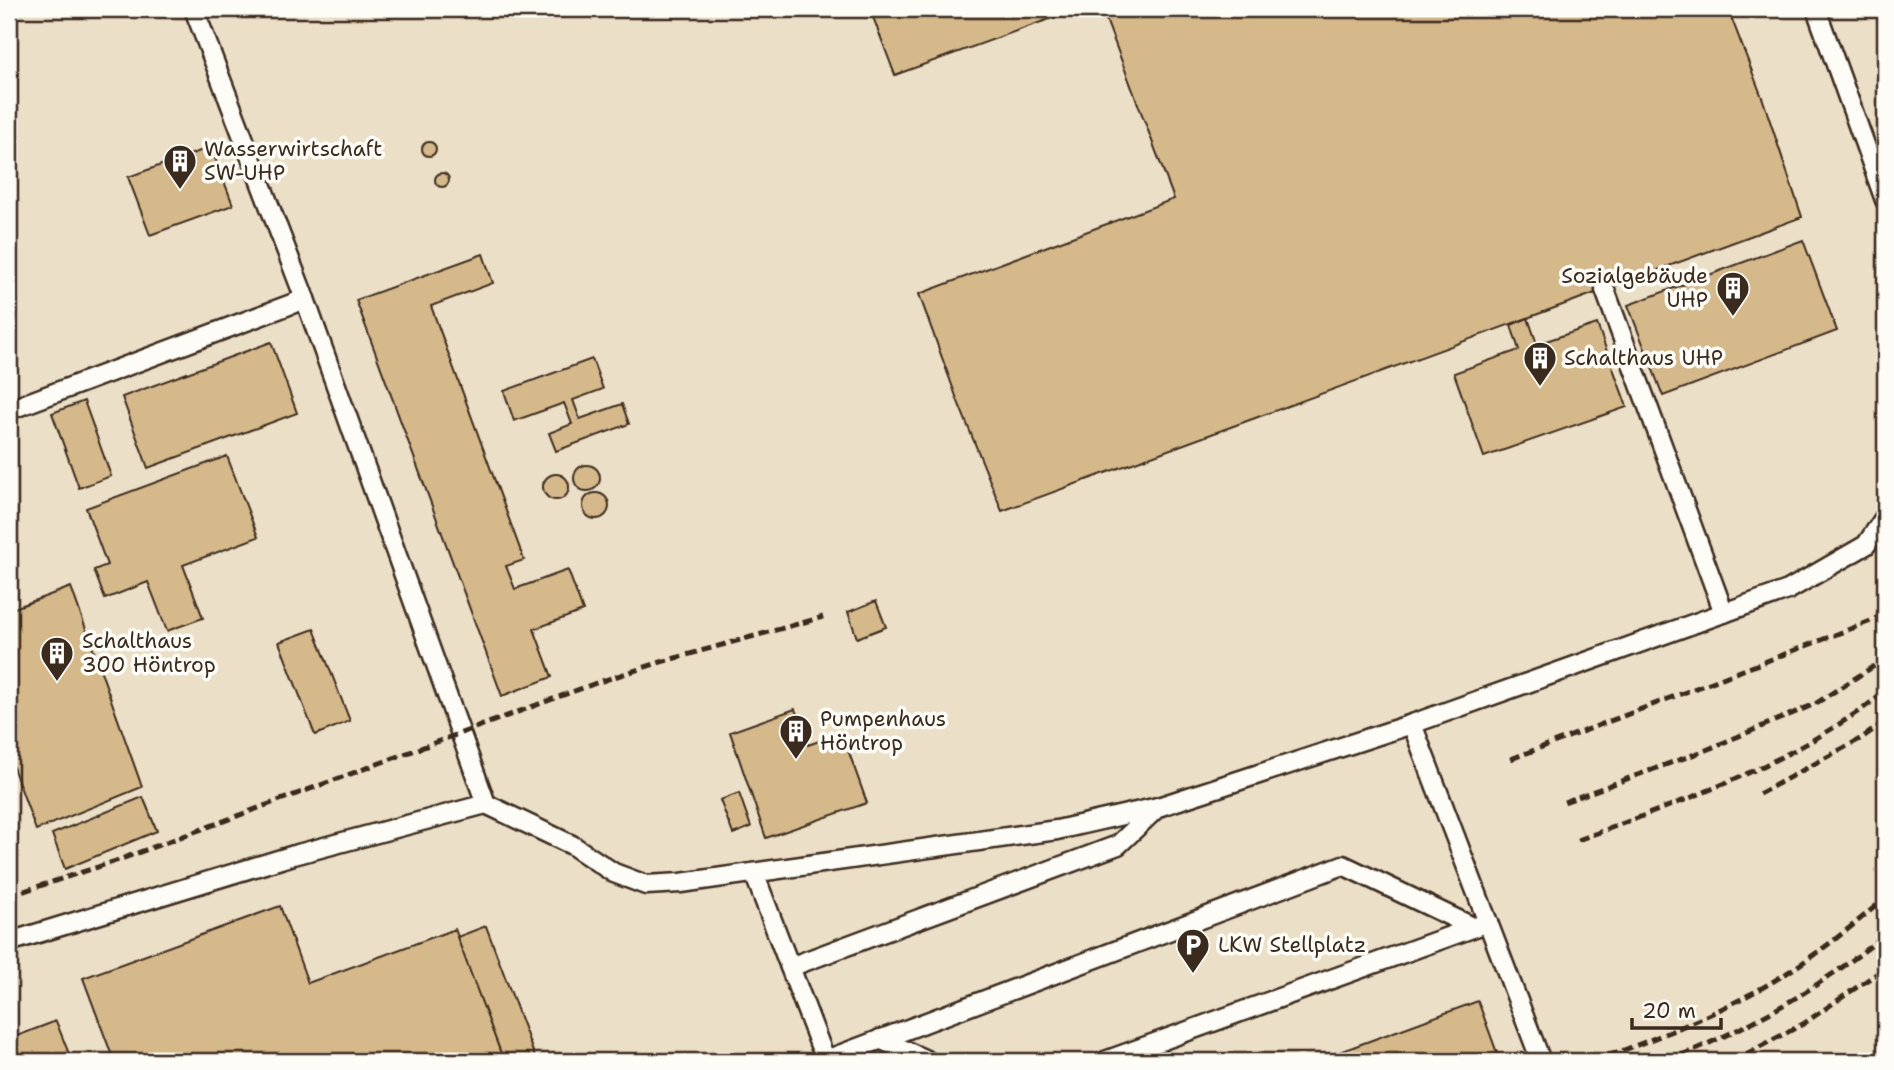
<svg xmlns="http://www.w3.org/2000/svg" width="1894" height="1070" font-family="'Shantell Sans',sans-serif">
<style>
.built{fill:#ecdfc7}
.building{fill:#d6b98b;stroke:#3b2a1e;stroke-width:2}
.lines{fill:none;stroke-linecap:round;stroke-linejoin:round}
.service-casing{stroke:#3b2a1e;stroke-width:23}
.service{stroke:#fdfcf7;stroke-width:18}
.rail{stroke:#3b2a1e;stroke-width:5;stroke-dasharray:10 5;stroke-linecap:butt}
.labels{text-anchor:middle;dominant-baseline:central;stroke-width:7;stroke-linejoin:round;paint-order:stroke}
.poi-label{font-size:21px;fill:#3b2a1e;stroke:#fdfcf7;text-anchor:start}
</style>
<rect width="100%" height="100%" fill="#f5efe1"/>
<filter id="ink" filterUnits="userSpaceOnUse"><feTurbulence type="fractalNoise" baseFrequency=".0143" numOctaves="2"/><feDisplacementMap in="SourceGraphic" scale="14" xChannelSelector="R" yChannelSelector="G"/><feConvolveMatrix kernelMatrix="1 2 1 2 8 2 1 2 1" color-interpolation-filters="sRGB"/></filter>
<g filter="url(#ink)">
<rect class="built" x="9" y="9" width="1876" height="1052"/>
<g class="building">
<path d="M870 9H1077L895 75Z"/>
<path d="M1102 9H1728L1763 100 1802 217 1002 511 957 399 919 294 1174 199Z"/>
<circle cx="429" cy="149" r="7"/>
<path d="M211 147 233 205 150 235 128 177Z"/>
<circle cx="442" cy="180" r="7"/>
<path d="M1803 240 1837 331 1663 396 1628 305Z"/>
<path d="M483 254 493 283 431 306 524 560 506 566 515 589 568 570 583 611 534 629 552 677 502 696 356 300Z"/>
<path d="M1528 318 1537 344 1597 324 1627 407 1484 457 1454 373 1519 350 1511 325Z"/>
<path d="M271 342 297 413 148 468 122 397Z"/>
<path d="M592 359 603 389 573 400 580 419 622 404 629 424 556 451 549 433 572 424 564 403 514 421 504 391Z"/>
<path d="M84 401 111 476 79 488 52 413Z"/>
<path d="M227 456 258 537 183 565 203 618 167 631 148 582 105 599 94 570 107 565 86 508Z"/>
<circle cx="587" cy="478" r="13"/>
<circle cx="556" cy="487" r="13"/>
<circle cx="596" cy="506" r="13"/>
<path d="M71 587 142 787 36 830 9 756V610Z"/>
<path d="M876 601 886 627 857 638 848 612Z"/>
<path d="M314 629 350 721 315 735 279 642Z"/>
<path d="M795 709 808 745 842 733 867 803 766 838 730 732Z"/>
<path d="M739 793 751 827 733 834 720 800Z"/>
<path d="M143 797 157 831 65 869 52 834Z"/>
<path d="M280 906 308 983 455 929 504 1061H114L83 978Z"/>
<path d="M486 926 535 1057 537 1061H504L457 937Z"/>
<path d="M1478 1001 1500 1061H1315Z"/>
<path d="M56 1021 69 1054 49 1061H9V1039Z"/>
</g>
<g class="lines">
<defs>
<g id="service">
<path d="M194 9 305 299 486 804"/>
<path d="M1816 9 1885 200"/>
<path d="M1605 290 1724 613"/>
<path d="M9 410 305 299"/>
<path d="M1412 724 1788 590 1866 545 1885 517"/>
<path d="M754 873 826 1061"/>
<path d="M9 942 294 855 486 804 572 845 614 873 646 885 681 883 1057 830 1158 807 1412 724 1541 1061"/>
<path d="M790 967 1118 845 1158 807"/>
<path d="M880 1039 928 1061"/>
<path d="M826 1060 1343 865 1473 927"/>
<path d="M1105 1061 1478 926"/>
</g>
</defs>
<use href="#service" class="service-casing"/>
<use href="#service" class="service"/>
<g class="rail">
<path d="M1511 759 1871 621 1885 613"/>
<path d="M1759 794 1862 738 1885 721"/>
<path d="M1564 802 1706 750 1815 704 1885 659"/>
<path d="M1578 840C1686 800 1792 764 1885 692"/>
<path d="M9 896 113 862 596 683 661 662 823 617"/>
<path d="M1594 1061C1650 1041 1707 1018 1760 989 1805 964 1846 932 1885 898"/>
<path d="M1667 1061C1745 1030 1820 989 1885 934"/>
<path d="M1733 1061 1803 1024 1885 968"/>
</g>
</g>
</g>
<defs>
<symbol id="building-pin" viewBox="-11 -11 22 30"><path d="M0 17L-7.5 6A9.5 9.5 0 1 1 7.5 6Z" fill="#3b2a1e" stroke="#fdfcf7"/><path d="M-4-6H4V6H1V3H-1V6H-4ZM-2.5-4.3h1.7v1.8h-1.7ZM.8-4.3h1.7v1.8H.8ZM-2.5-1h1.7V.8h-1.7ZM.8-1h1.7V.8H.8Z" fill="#fff"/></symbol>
<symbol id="parking-pin" viewBox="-11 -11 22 30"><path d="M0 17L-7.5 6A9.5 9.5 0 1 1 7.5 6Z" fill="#3b2a1e" stroke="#fdfcf7"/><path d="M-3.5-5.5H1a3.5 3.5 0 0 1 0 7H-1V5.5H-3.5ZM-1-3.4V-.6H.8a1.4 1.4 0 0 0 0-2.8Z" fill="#fff"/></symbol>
</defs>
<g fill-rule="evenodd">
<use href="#building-pin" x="161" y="142" width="38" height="52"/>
<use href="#building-pin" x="1714" y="269" width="38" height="52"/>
<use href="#building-pin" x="1521" y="339" width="38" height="52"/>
<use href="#building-pin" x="38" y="634" width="38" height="52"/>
<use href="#building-pin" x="777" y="712" width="38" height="52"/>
<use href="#parking-pin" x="1174" y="926" width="38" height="52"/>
</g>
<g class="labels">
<g class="poi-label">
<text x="204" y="149">Wasserwirtschaft<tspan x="204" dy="24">SW-UHP</tspan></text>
<text x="1708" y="276" text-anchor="end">Sozialgebäude<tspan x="1708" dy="24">UHP</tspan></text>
<text x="1564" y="358">Schalthaus UHP</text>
<text x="82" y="641">Schalthaus<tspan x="82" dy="24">300 Höntrop</tspan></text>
<text x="820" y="719">Pumpenhaus<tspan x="820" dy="24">Höntrop</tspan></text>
<text x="1218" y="945">LKW Stellplatz</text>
</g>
</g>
<rect width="1894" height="1070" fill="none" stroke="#fdfcf7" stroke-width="35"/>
<rect x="18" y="18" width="1859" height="1035" fill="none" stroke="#3b2a1e" stroke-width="2.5" filter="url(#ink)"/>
<path d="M1632 1018v10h89v-10" fill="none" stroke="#3b2a1e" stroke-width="3.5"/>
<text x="1642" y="1018" font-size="21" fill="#3b2a1e" stroke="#fdfcf7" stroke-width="5" paint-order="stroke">20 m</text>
</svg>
